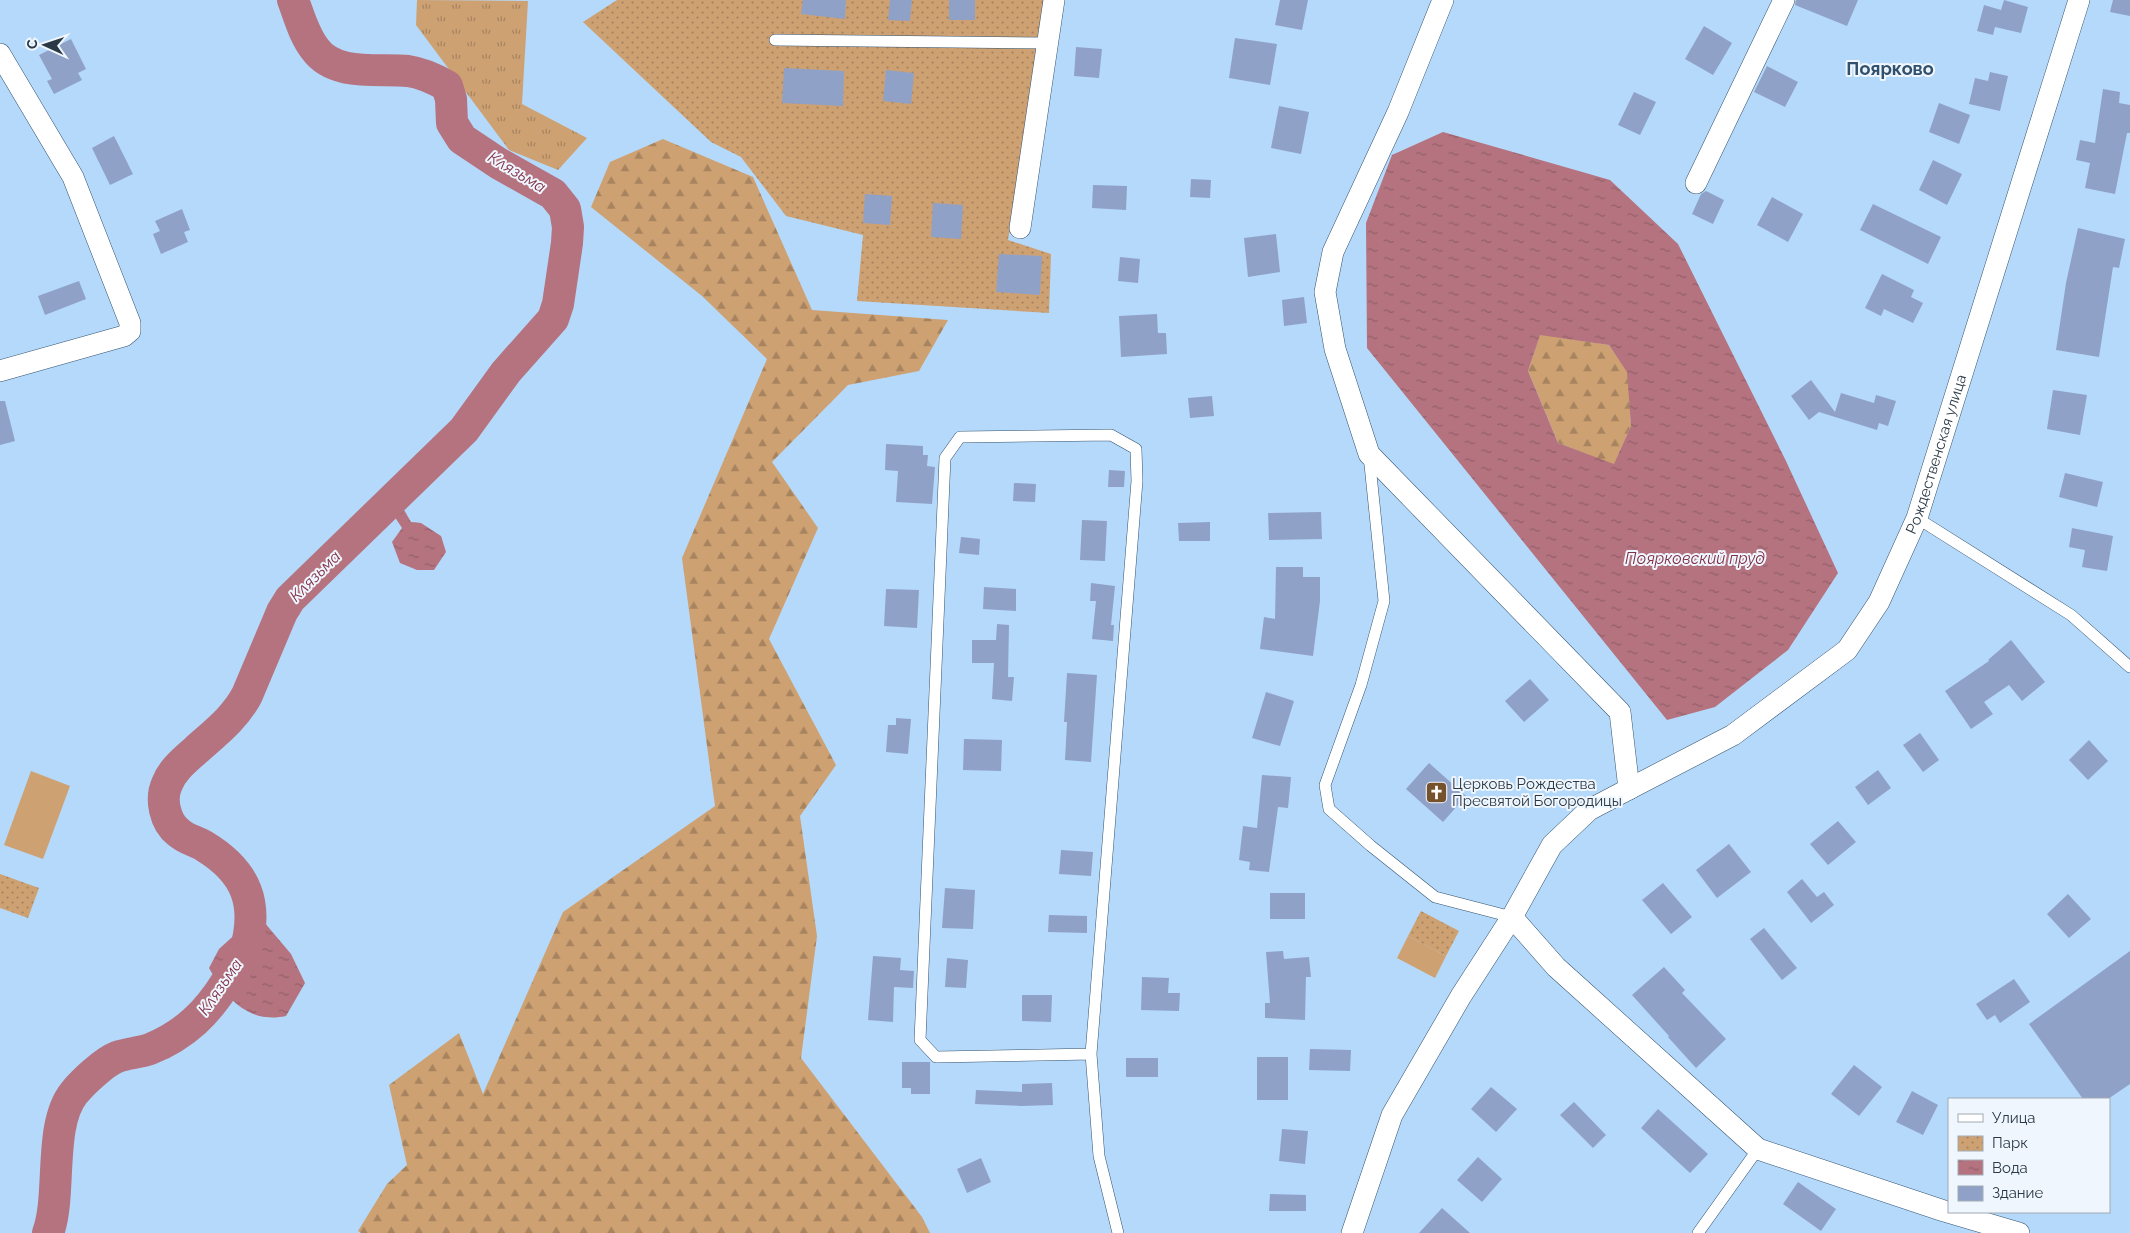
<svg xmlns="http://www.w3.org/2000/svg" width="2130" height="1233" font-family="Raleway,sans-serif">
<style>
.grass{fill:url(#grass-tufts)}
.forest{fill:url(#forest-firs)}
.park{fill:url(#park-dots)}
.pitch{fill:#cea172}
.water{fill:url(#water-ripples);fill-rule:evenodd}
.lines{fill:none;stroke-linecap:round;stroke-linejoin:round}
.river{stroke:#b4737f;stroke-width:32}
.building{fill:#90a1c8}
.service-casing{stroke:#34536f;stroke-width:12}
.minor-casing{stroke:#34536f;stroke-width:22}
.service{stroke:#fff;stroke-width:11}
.minor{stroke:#fff;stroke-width:21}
.labels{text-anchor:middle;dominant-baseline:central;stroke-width:4;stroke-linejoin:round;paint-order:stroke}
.street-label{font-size:15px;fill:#2b3946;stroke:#eff6fd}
.poi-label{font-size:15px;fill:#2b3946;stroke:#eff6fd;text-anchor:start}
.water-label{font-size:16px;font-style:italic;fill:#812f45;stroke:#eff6fd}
.quarter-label{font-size:18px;font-weight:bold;fill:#31506c;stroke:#eff6fd}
</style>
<defs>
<pattern id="grass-tufts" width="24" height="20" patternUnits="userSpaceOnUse" patternTransform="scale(1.25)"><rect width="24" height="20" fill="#cea172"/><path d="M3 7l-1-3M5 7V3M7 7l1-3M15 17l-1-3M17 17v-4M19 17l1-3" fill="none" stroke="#a7845f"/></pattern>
<pattern id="forest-firs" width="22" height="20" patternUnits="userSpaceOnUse" patternTransform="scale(1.25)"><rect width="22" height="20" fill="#cea172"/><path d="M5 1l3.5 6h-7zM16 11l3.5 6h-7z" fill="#a7845f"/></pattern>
<pattern id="park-dots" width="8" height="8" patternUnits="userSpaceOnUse" patternTransform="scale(1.25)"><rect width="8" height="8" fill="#cea172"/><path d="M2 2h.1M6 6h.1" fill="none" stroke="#a7845f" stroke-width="1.8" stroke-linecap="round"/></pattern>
<pattern id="water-ripples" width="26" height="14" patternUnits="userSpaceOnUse" patternTransform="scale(1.25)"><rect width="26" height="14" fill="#b4737f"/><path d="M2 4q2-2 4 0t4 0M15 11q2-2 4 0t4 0" fill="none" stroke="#935f6a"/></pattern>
</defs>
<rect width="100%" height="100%" fill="#b5d9fa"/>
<path class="grass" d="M417 0 528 1 522 104 587 138 558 170 509 150 416 25Z"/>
<g class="forest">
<path d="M663 139 753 177 812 310 948 320 919 371 848 385 772 462 818 528 769 639 836 765 800 816 817 936 801 1058 922 1217 930 1233H361L358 1231 387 1184 407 1165 389 1085 459 1033 483 1094 563 912 715 806 682 558 767 359 702 296 591 207 610 162Z"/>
<path d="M1540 334 1609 345 1628 372 1631 426 1614 465 1558 443 1528 371Z"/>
</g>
<g class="park">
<path d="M617 0H1048L1008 240 1051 254 1049 313 857 301 863 235 786 216 741 157 711 142 583 22Z"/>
<path d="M0 874 39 888 28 918 0 908Z"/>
<path d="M1421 911 1459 931 1446 956 1408 936Z"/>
</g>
<g class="pitch">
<path d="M31 771 70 786 43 859 4 845Z"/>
<path d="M1408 936 1446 956 1435 978 1397 958Z"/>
</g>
<g class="water">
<path d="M1443 132 1610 180 1678 244 1785 459 1838 573 1788 650 1715 707 1667 720 1367 348 1366 223 1392 155ZM1540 335 1609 345 1627 372 1631 426 1614 464 1558 443 1528 371Z"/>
<path d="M396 496 411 522 421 523 441 536 446 552 434 570H417L400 563 392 542 402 528 387 505Z"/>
<path d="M252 919 264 922 291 954 305 983 286 1016C248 1024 226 998 209 968L219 949Z"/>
</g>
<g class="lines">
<path class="river" d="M48 1233C62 1196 48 1125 74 1093 82 1083 104 1062 117 1057 127 1053 139 1053 150 1049 185 1035 208 1012 227 981 233 972 242 962 245 952 259 904 247 872 204 846 196 841 185 839 178 832 165 822 160 799 167 784 172 770 185 760 196 750 215 733 235 718 247 695L282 612 290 599 464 430 506 372 553 319 558 304 567 243 568 227 565 209 553 194 498 163 462 139 452 123 451 99 447 86C435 79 422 73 408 71 379 68 335 77 315 49 304 35 299 16 293 0"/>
</g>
<g class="building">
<path d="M803 0H846L845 19 801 14Z"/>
<path d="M890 0H912L910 21 888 20Z"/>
<rect x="949" y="0" width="26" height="20"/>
<path d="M1280 0H1308L1302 30 1275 25Z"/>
<path d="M1796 0H1858L1847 26 1795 5Z"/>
<path d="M2004 0 2028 7 2021 33 1995 27 1993 35 1977 31 1984 5 2001 10Z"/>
<path d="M2113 0H2130V16L2110 12Z"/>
<path d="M1704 26 1732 43 1713 75 1685 59Z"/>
<path d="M1235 38 1277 44 1270 85 1229 78Z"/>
<path d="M71 39 86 69 78 73 82 80 54 94 47 81 52 79 39 55Z"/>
<path d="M1076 47 1102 49 1099 78 1074 76Z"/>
<path d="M1767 66 1798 82 1785 107 1754 92Z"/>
<path d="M784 68 844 71 843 106 782 103Z"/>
<path d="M886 70 914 73 911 104 883 101Z"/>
<path d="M1990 72 2008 76 2000 111 1969 104 1975 78 1988 81Z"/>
<path d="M2103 89 2120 92 2119 103 2130 105V133H2127L2115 194 2085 188 2090 163 2076 160 2080 140 2095 143Z"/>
<path d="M1634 92 1656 102 1640 135 1618 125Z"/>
<path d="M1939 103 1970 115 1959 144 1929 132Z"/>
<path d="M1279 106 1309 112 1301 154 1271 148Z"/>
<path d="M114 136 133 174 110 185 92 148Z"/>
<path d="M1933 160 1962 174 1947 205 1919 190Z"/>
<path d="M1191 179 1211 180 1210 198 1190 197Z"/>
<path d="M1093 185 1127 186 1126 210 1092 208Z"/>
<path d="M1706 191 1724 200 1713 224 1692 214 1701 194Z"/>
<path d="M865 194 892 196 890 225 863 223Z"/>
<path d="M1772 197 1803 214 1788 242 1757 225Z"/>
<path d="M933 203 963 205 961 239 931 237Z"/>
<path d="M1873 204 1941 237 1928 264 1860 230Z"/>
<path d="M182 209 190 230 184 232 188 242 161 254 153 234 160 231 155 221Z"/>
<path d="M2078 228 2125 239 2119 268 2113 267 2099 357 2056 350 2066 283Z"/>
<path d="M1276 234 1280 272 1248 277 1244 238Z"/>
<path d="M999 254 1042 256 1040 295 996 292Z"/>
<path d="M1120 257 1140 259 1138 283 1118 281Z"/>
<path d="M1882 274 1914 290 1911 297 1923 303 1913 323 1884 309 1881 316 1865 308Z"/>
<path d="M79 281 86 299 45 315 38 296Z"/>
<path d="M1304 297 1307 323 1284 326 1282 300Z"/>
<path d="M1157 314 1158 333H1166L1167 354 1121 357 1119 316Z"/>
<path d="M1811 380 1835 412 1841 393 1874 403 1876 395 1896 401 1888 426 1879 423 1877 430 1819 412 1809 420 1791 396Z"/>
<path d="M2053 390 2087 395 2080 435 2047 429Z"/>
<path d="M1212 396 1214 416 1190 418 1188 398Z"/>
<path d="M0 401H5L15 441 0 445Z"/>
<path d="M886 444 923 446V455H928L927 466 935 467 932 504 896 502 898 471 885 470Z"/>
<path d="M1109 470 1125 471 1124 487H1108Z"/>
<path d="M2065 473 2103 482 2097 507 2059 497Z"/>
<path d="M1014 483 1036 484 1035 502 1013 501Z"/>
<path d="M1321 512 1322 539 1269 540 1268 513Z"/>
<path d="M1082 520 1107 521 1105 561 1080 560Z"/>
<path d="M1210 522V541H1179L1178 523Z"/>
<path d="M2072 528 2113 536 2107 571 2082 567 2085 550 2069 547Z"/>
<path d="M961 537 980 539 979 555 959 553Z"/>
<path d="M1276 567H1303V577H1320V601L1313 656 1260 649 1264 617 1275 619Z"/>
<path d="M1091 583 1115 586 1111 625H1114L1113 641 1092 639 1096 601H1090Z"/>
<path d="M984 587 1016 589V611L983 609Z"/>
<path d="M886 589 919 590 917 628 884 626Z"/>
<path d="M997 624 1009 625 1008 677H1014L1012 701 992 699 994 663H972V640H996Z"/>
<path d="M2011 640 2045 682 2022 701 2009 685 1984 702 1993 714 1971 729 1945 691 1989 661 1988 660Z"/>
<path d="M1067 673 1097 675 1091 762 1065 760 1067 722H1064Z"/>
<path d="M1530 679 1549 700 1524 722 1505 701Z"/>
<path d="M1266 692 1294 701 1280 746 1252 738Z"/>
<path d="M896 718 911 719 908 754 886 752 888 725H896Z"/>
<path d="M1920 733 1939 760 1923 772 1903 745Z"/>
<path d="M964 739 1002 740 1001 771 963 770Z"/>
<path d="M2089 740 2108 761 2088 780 2069 760Z"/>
<path d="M1429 763 1466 796 1443 822 1406 789Z"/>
<path d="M1878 770 1891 788 1868 805 1855 787Z"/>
<path d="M1262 775 1291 777 1288 808 1278 807 1269 872 1249 870 1250 862 1239 860 1243 826 1257 828Z"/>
<path d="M1838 821 1856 842 1828 865 1810 844Z"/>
<path d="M1729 844 1751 872 1717 898 1696 870Z"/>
<path d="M1061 850 1093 852 1091 876 1059 874Z"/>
<path d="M1802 879 1817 897 1824 892 1834 905 1811 923 1787 892Z"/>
<path d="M1663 883 1692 917 1671 934 1642 900Z"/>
<path d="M945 888 975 890 973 929 942 928Z"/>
<rect x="1270" y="893" width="35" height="26"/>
<path d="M2068 894 2091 919 2069 938 2047 914Z"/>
<path d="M1049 915 1087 916V933L1048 932Z"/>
<path d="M1764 928 1797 968 1782 980 1750 939Z"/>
<path d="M1283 951 1284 959 1309 957 1311 977H1306L1305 1020 1265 1018V1003H1270L1266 952Z"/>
<path d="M2130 951V1084L2108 1099H2083L2029 1024Z"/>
<path d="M873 956 901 958 900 970 914 971 913 988 894 987 893 1022 868 1020Z"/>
<path d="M947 958 968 960 966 988 945 987Z"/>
<path d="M1664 967 1685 990 1682 993 1726 1039 1696 1068 1668 1037 1669 1036 1632 995Z"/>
<path d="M1142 977 1169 978 1168 993H1180L1179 1011 1141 1010Z"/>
<path d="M2014 979 2030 1002 2000 1023 1995 1015 1987 1020 1976 1004Z"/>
<path d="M1022 995H1052L1051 1022 1022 1021Z"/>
<path d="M1310 1049 1351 1050 1350 1071 1309 1070Z"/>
<rect x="1257" y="1057" width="31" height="43"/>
<rect x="1126" y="1058" width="32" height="19"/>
<path d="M902 1062H930V1094H911V1088H902Z"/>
<path d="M1854 1065 1882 1087 1859 1116 1831 1094Z"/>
<path d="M1052 1083 1053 1105 1022 1106 975 1104 976 1090 1022 1092V1084Z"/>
<path d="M1491 1087 1517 1109 1496 1132 1471 1109Z"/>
<path d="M1912 1091 1938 1105 1923 1135 1896 1122Z"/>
<path d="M1574 1102 1606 1135 1593 1148 1560 1115Z"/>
<path d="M1658 1109 1708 1154 1690 1173 1641 1128Z"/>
<path d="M1282 1129 1308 1131 1305 1164 1279 1161Z"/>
<path d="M1478 1157 1502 1179 1482 1202 1457 1180Z"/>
<path d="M981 1158 991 1182 967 1193 957 1169Z"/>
<path d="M1798 1182 1836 1209 1821 1231 1783 1204Z"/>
<path d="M1270 1194 1306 1195V1211H1269Z"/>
<path d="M1442 1208 1470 1233H1419Z"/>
</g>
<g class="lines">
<defs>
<g id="service">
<path d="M775 40 1047 43"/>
<path d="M1369 455 1384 601 1361 685 1325 785 1329 809 1371 846 1435 897 1512 917"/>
<path d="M1917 518 2071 615 2130 667"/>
<path d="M1091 1054 936 1057 920 1040 945 458 960 437 1111 435 1136 449 1137 481 1091 1054 1099 1156 1118 1233"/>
<path d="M1698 1233 1758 1149"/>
</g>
<g id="minor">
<path d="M0 54 73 177 130 323V331L124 336 0 371"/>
<path d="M1696 183 1784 0"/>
<path d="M1020 228 1054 0"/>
<path id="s1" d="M1629 789 1733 735 1847 650 1879 602 1917 518 2079 0"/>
<path d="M1512 917 1556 967 1758 1149 1944 1211 2019 1233"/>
<path d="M1352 1233 1392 1115 1461 996 1512 917 1552 845 1589 810 1629 789 1620 712 1369 454 1335 349 1325 292 1333 252 1398 112 1443 0"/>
</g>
</defs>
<use href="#service" class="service-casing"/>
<use href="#minor" class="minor-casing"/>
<use href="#service" class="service"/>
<use href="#minor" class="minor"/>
</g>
<defs>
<symbol id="church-square" viewBox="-11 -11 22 22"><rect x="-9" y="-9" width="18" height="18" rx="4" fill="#75522b" stroke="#eff6fd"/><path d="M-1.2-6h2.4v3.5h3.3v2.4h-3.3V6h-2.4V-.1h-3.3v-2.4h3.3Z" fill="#fff"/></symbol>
</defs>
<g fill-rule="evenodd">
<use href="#church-square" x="1424" y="780" width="25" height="25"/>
</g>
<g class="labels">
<g class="street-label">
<text stroke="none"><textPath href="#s1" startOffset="476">Рождественская улица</textPath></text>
</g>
<g class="poi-label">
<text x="1452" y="784">Церковь Рождества<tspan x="1452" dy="17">Пресвятой Богородицы</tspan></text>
</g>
<g class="water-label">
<text transform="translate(517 172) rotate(31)">Клязьма</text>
<text x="1695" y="558">Поярковский пруд</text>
<text transform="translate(315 576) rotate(-45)">Клязьма</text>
<text transform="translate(220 987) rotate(-55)">Клязьма</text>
</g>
<g class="quarter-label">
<text x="1890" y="68">Поярково</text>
</g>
</g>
<rect x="1948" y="1098" width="162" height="115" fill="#eff6fd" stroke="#a1aab4"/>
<rect x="1958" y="1114" width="25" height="8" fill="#ffffff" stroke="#a1aab4"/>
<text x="1992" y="1123" font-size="15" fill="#2b3946">Улица</text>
<rect x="1958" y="1136" width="25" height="15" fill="url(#park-dots)" stroke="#a1aab4"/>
<text x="1992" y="1148" font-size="15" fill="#2b3946">Парк</text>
<rect x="1958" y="1160" width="25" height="15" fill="url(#water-ripples)" stroke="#a1aab4"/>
<text x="1992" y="1173" font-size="15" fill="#2b3946">Вода</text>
<rect x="1958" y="1186" width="25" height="15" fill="#90a1c8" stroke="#a1aab4"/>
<text x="1992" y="1198" font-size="15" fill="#2b3946">Здание</text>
<g transform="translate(45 45) rotate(273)" stroke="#eff6fd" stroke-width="4" paint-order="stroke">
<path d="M0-4L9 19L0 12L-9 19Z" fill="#2b3946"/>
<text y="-8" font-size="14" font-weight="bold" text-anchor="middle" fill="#2b3946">С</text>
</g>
</svg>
